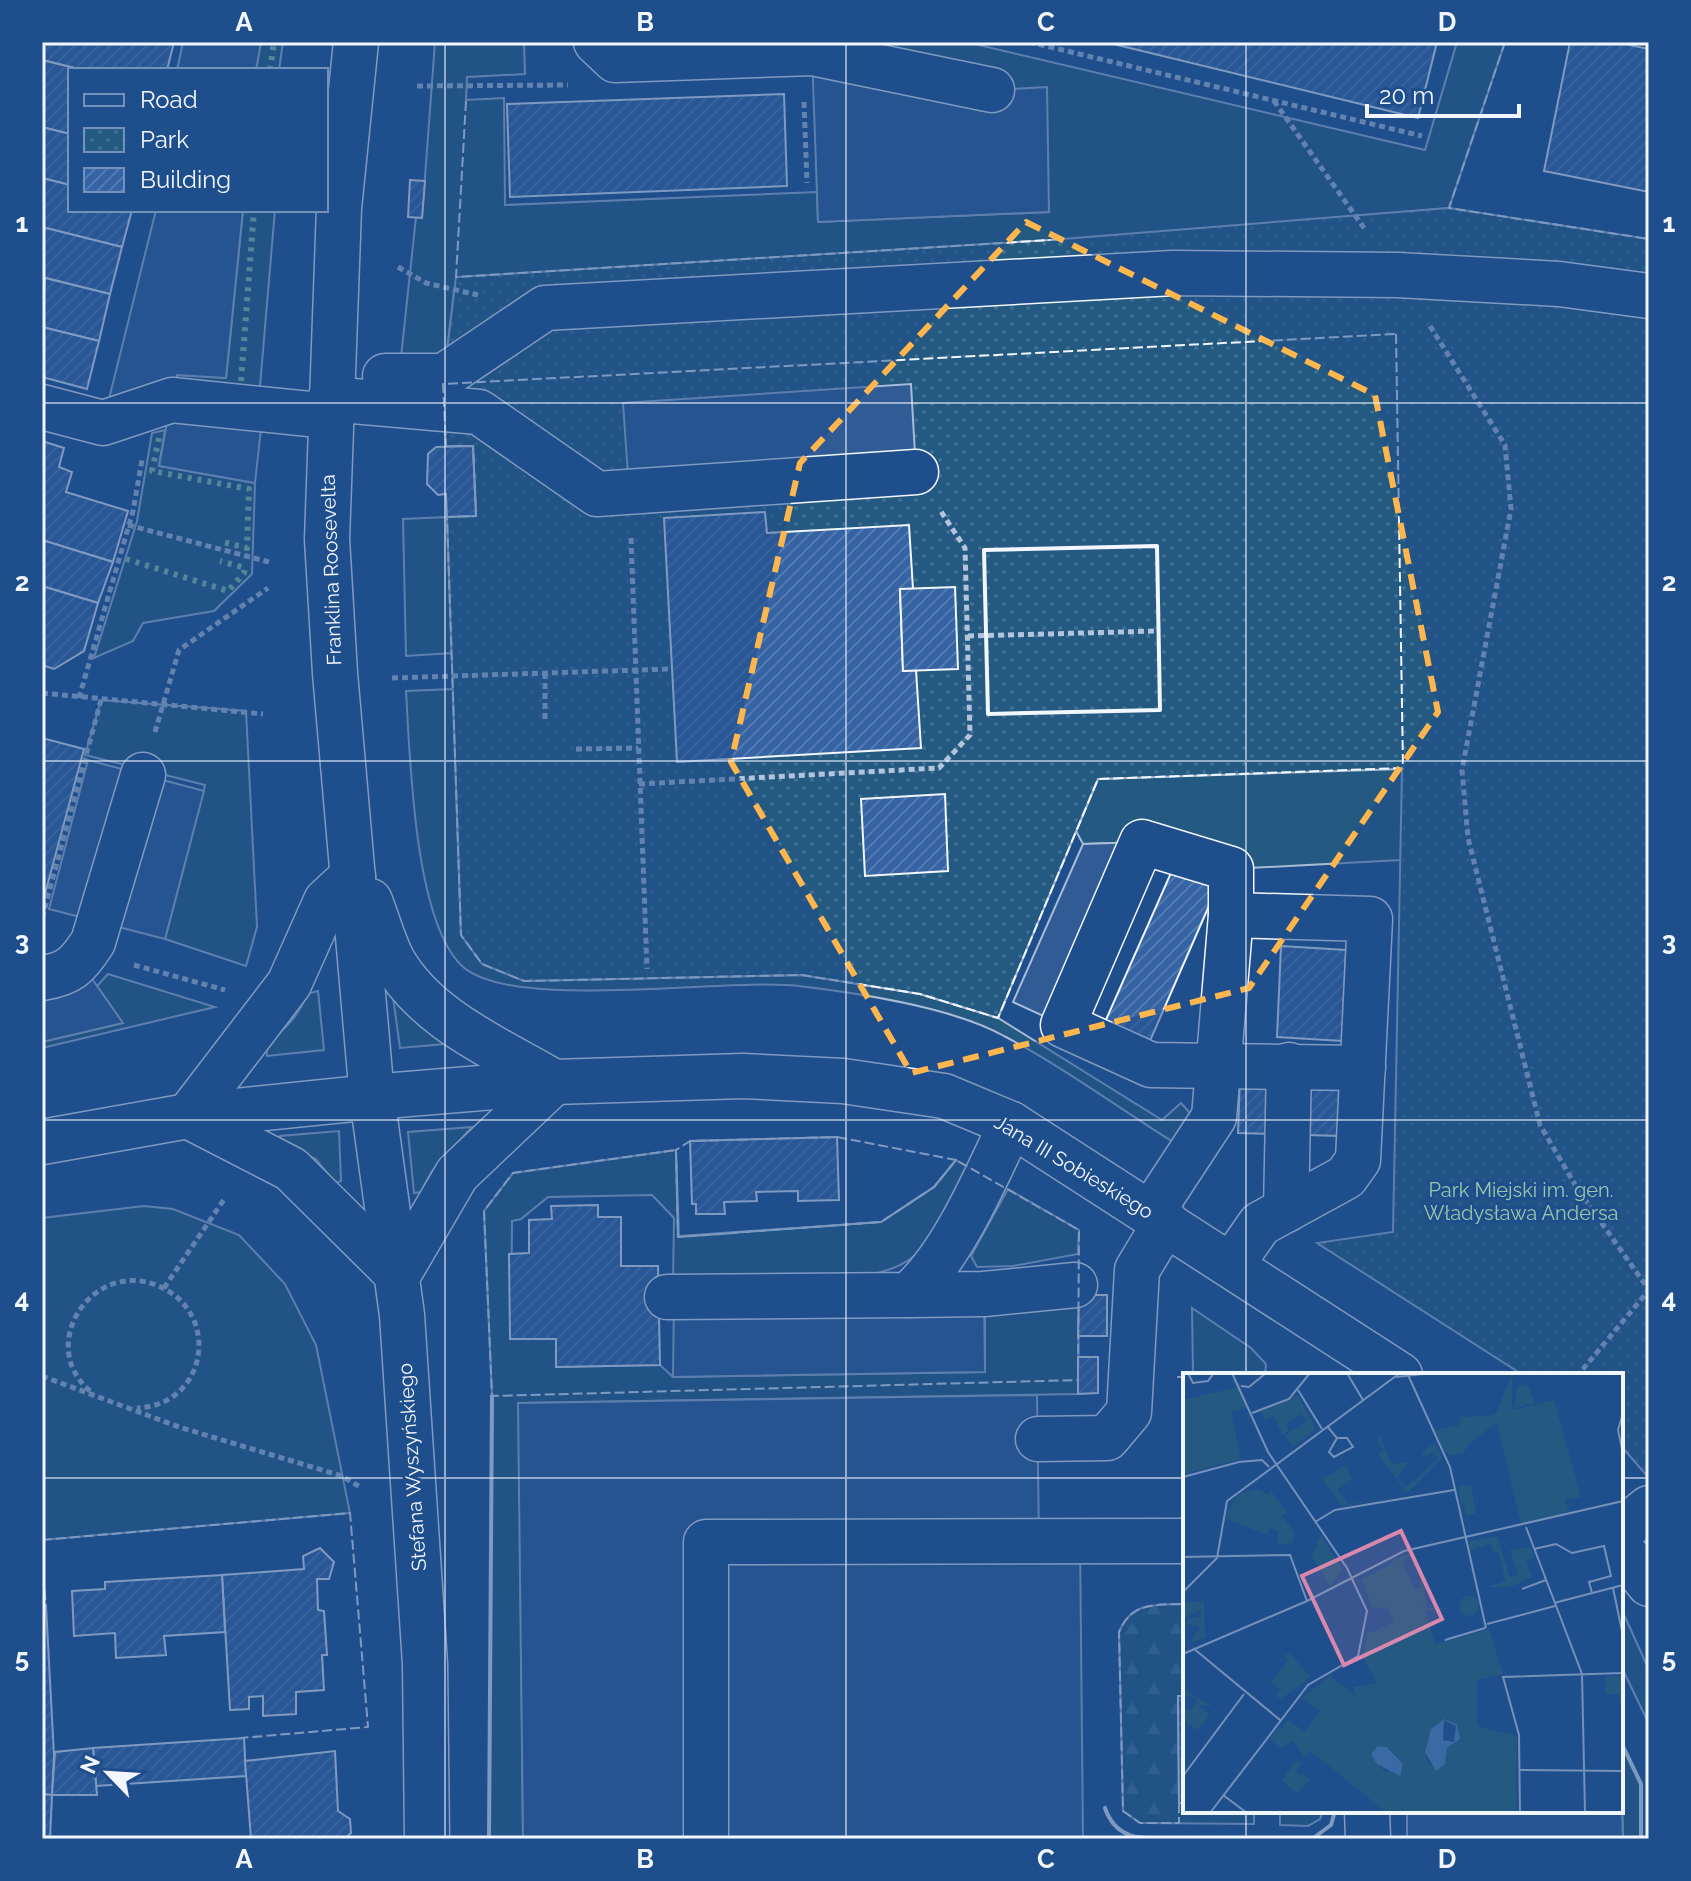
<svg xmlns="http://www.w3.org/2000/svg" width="1691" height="1881" font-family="Raleway,sans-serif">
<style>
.grass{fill:#245a82;stroke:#a8bbd7;stroke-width:2}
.forest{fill:url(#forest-firs);stroke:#a8bbd7;stroke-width:2}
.park{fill:url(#park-dots);stroke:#a8bbd7;stroke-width:2}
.parking{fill:#305b95;stroke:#a8bbd7;stroke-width:2}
.building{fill:url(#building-hatch);stroke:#f2f6ff;stroke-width:2}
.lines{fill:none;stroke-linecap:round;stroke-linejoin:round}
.minor-casing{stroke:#f2f6ff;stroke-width:47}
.path{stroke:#b3c4dc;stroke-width:5;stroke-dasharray:6 4;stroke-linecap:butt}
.minor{stroke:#1f4e8c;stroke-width:44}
.hedge{stroke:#97c8a6;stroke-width:6;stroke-dasharray:4 6;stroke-linecap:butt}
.fence{stroke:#f2f6ff;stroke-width:2;stroke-dasharray:10 4;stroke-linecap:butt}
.wall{stroke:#f2f6ff;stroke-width:4}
.marked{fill:none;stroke:#ffb74d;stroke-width:6;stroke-dasharray:16 10;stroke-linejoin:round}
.grid{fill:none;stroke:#f2f6ff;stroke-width:2;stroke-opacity:0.55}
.labels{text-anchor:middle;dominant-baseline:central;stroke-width:6;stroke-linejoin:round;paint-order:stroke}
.street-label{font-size:20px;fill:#f2f6ff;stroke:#1f4e8c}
.park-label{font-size:20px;fill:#97c8a6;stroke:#1f4e8c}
.inset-road{fill:none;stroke:#7391ba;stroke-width:2}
.view{fill:#da87ad;fill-opacity:0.15;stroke:#da87ad;stroke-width:4}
.inset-edge{fill:none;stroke:#f2f6ff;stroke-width:4}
.neatline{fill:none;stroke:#f2f6ff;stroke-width:3}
.grid-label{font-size:26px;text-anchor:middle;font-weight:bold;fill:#f2f6ff}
</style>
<defs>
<pattern id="forest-firs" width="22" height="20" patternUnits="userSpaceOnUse" patternTransform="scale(2)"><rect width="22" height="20" fill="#245a82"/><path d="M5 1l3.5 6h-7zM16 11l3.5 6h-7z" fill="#447295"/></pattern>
<pattern id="park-dots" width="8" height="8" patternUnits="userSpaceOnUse" patternTransform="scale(2)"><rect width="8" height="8" fill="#245a82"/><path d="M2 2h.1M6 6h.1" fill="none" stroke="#447295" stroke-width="1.8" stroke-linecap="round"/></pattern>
<pattern id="building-hatch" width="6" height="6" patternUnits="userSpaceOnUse" patternTransform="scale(2)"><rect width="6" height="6" fill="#3563a3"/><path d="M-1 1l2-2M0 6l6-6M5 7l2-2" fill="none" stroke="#537ab1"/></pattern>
</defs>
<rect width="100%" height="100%" fill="#1f4e8c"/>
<g class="grass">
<path d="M261 42H283L279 70H256Z"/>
<path d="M435 42H524L525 74 467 77 466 100 504 98 505 205 817 192 818 222 1049 212 992 90 844 42H966L1425 150 1457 42H1505L1449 208 454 291 444 376H399L416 217H422Z"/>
<path d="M243 210H275L260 386 244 396 174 388 177 375 226 378Z"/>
<path d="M165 430 159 466 255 483 252 574 214 611 143 623 133 641 94 658 137 521 152 433Z"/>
<path d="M447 517 452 653 406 656 403 519Z"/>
<path d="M453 689 461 934 524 981 802 975 920 994 998 1018 1162 1120 1181 1103 1190 1113 1173 1142C1117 1107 1063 1067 1004 1036 954 1008 858 993 799 986 725 977 509 1013 461 965 414 918 410 758 406 691Z"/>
<path d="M101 700 246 711 257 927 246 966 165 939 205 785 85 755Z"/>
<path d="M1403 768 1401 860 1231 869 1142 842 1083 844 1076 831 1098 779Z"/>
<path d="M108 974 215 1007 42 1048V1042L122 1023 97 986Z"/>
<path d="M318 991 324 1050 267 1056 266 1045C285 1028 298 1018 307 994Z"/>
<path d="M393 997 446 1044 400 1048Z"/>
<path d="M472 1127 432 1171 421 1192 414 1193 408 1132Z"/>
<path d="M339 1131 341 1181 335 1183 316 1159 280 1143V1136Z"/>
<path d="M676 1150 679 1236 881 1222 934 1187 956 1160 969 1168C953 1197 939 1233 914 1256 874 1292 729 1283 673 1284L674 1218 652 1195 548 1197 521 1219 512 1221 511 1339H556V1367L660 1365 673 1377 985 1372V1307L1079 1295 1078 1394 519 1403 523 1839H489L492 1396 484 1211 513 1173Z"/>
<path d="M1008 1189 1079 1230 1078 1254 1013 1266 977 1267 971 1256Z"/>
<path d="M144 1206 173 1209 239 1235 285 1284 316 1345 350 1513 42 1540V1218Z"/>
<path d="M1192 1308 1251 1348 1266 1364 1265 1375H1193Z"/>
<path d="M1621 1608 1649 1670V1724L1621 1666Z"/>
<path d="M1621 1742 1641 1784V1839H1623Z"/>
</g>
<g class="forest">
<path d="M1185 1604V1696H1178L1179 1802 1185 1803V1811H1254V1824L1140 1823 1123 1811 1119 1632C1132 1601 1156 1605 1185 1604Z"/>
<path d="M1280 1811H1323L1320 1819 1308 1826 1280 1825Z"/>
</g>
<path class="park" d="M1449 208 1649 239V1478L1621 1446V1375H1523L1317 1243 1393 1232 1402 769 1098 779 998 1018 920 994 802 975 524 981 482 964 461 935 447 517 476 515 473 446H446L443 384 456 277 1050 240Z"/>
<g class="parking">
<path d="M183 42H261L256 70H177Z"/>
<path d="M812 53 992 90 1047 87 1049 212 818 222Z"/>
<path d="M156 210H243L226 378 177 375 173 399 263 410 255 483 159 466 169 412 103 423Z"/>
<path d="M911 384 916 472 629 490 623 403Z"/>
<path d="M88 760 204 791 165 939 49 909Z"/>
<path d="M1142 842 1063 1025 1013 1002 1083 844Z"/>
<path d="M81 963 123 1023 42 1042V978Z"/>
<path d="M984 1294 985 1372 673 1377 674 1297Z"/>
<path d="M1037 1395 1039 1540H1080L1083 1839H523L518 1403Z"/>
<path d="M1621 1785 1623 1839H1407V1811H1621Z"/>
</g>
<g class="building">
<path d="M42 42H174L167 70H83L42 60Z"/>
<path d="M1105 42H1437L1418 118Z"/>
<path d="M1570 42H1615L1649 49V192L1544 171Z"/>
<path d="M42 60 83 70H70V134L42 127Z"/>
<path d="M784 94 787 186 510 197 507 104Z"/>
<path d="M42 127 70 134V185L42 178Z"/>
<path d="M42 178 70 185V210H132L122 247 42 227Z"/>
<path d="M410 180 425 181 422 218 408 217Z"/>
<path d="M42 227 122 247 110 294 42 277Z"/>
<path d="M45 278 110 294 99 341 42 327Z"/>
<path d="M42 327 99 341 87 389 42 377Z"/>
<path d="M42 441 64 448 59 467 72 472 66 492 128 511 113 562 42 540Z"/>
<path d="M473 446 476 516 447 517 446 494 438 495 427 484 428 454 436 447Z"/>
<path d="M765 512 767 533 909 525 913 589H900L903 671 916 670 921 748 677 762 664 518Z"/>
<path d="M42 540 113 562 98 603 42 586Z"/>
<path d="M42 586 98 603 84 651 54 669 42 665Z"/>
<path d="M955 587 958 669 903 671 900 589Z"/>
<path d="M42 738 84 749 42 905Z"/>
<path d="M945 794 948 871 865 876 861 799Z"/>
<path d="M1178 857 1222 876 1146 1050 1101 1031Z"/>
<path d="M1281 946 1346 950 1342 1041 1277 1037Z"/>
<path d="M1240 1076 1342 1080 1340 1136 1238 1133Z"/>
<path d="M837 1137 839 1200 798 1201V1191L756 1192 757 1201 724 1202 725 1214H696V1204H692L690 1141Z"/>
<path d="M598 1205V1217H621V1266H658L660 1365 556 1367V1339H510L509 1254 529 1253V1220L552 1219 551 1206Z"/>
<path d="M1079 1295H1107V1336H1078Z"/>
<path d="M1078 1357H1098V1393L1078 1394Z"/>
<path d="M320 1548 334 1562 329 1579H317L318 1610 324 1611 327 1655H322L324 1690 296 1692V1714L263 1716V1696L249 1697V1709L230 1710 222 1575 304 1569 303 1556Z"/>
<path d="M222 1575 225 1632 164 1636 166 1655 116 1658 115 1633 74 1636 72 1591 105 1589V1582Z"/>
<path d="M42 1606H46L54 1755 52 1795 42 1794Z"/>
<path d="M1178 1696H1185V1803H1179Z"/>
<path d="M244 1738 246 1776 96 1786 93 1748Z"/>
<path d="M93 1748 97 1795H52L55 1752Z"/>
<path d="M335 1751 338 1811 350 1819 351 1833 344 1839H251L245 1761Z"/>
<path d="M42 1794 52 1795 50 1839H42Z"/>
</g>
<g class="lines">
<defs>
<g id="minor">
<path d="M356 42 339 208 327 539 335 673 372 1097 402 1315 425 1664 427 1839"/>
<path d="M596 42 615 60 812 53 992 90"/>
<path d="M385 376H444L545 308 1173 273 1398 275 1559 284 1649 296"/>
<path d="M330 399 479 412 597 494 916 472"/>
<path d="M42 407 103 423 172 400 329 416"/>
<path d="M370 901C377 919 383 941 392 959 425 1019 498 1049 554 1082"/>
<path d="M1231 915V869L1142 842 1063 1025 1151 1065 1363 1068"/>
<path d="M42 978C70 974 78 965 93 942L143 775"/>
<path d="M188 1116 289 984 326 901 353 876"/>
<path d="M188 1116 291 1169 398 1275"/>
<path d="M42 1142 188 1116 372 1097 554 1082 743 1076 843 1081 944 1096 1011 1124 1400 1375"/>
<path d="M1286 1210 1289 1065"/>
<path d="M1151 1213 1214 1117 1231 915 1370 919 1358 1160 1346 1177 1260 1224 1232 1264"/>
<path d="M398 1275 457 1174 554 1082"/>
<path d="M908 1295 984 1294 1075 1285"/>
<path d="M667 1297 908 1295C951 1260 987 1175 1011 1124"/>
<path d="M1038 1439 1107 1438 1129 1412 1137 1270 1166 1222"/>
<path d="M1621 1531 1649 1508"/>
<path d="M1621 1549 1649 1584"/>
<path d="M1367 1811 1368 1839"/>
<path d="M706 1839V1542L1185 1541"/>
</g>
</defs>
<use href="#minor" class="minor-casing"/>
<g class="path">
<path d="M1029 42 1422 136"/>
<path d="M417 86 568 85"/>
<path d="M1274 101 1364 228"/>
<path d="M804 102 807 183"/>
<path d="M398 267 426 283 478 295"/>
<path d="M1430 326 1505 445 1511 509 1462 770 1468 838 1540 1125 1577 1188 1649 1290 1578 1375"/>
<path d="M128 525 269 562"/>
<path d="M631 538 647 969"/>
<path d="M968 636 1158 631"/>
<path d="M545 673V721"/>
<path d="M392 678 671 669"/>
<path d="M42 693 263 714"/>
<path d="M79 698 133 511 142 460"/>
<path d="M155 732 179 650 268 588"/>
<path d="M576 749 638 748"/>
<path d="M639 784 939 768 970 735 965 548 940 510"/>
<path d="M42 918 101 700"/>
<path d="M134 965 225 990"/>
<path d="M164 1288 225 1198"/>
<path d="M42 1376 179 1427 342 1476 360 1487"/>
<path d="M90 1391C36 1345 92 1260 156 1285 222 1310 209 1405 137 1408"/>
</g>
<use href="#minor" class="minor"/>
<g class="hedge">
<path d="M270 70 274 42"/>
<path d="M241 381 254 210"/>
<path d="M159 438 152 471 249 489 247 548 223 542"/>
<path d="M126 559 228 591 244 573 245 568 220 561"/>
</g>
<g class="fence">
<path d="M1505 42 1449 208 1649 239"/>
<path d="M466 101 456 277 1050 240"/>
<path d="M1396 334 1403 768 1098 779 998 1018 920 994 802 975 524 981 482 964 461 935 447 517 476 516 473 446H446L443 384Z"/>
<path d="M837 1137 956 1160 934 1187 881 1222 678 1237 676 1150 690 1141Z"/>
<path d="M676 1150 678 1237 881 1222 934 1187 956 1160 1079 1230 1078 1380 492 1396 484 1211 513 1173Z"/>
<path d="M1177 1377H1185"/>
<path d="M42 1540 350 1513 368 1727 241 1738"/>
<path d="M42 1562 46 1606H42"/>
<path d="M1179 1803V1823H1140L1123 1811 1119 1632C1132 1601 1156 1605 1185 1604"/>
</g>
<g class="wall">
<path d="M1157 546 1160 710 988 714 984 550Z"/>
<path d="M1621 1742 1641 1784V1839"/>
<path d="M1105 1808C1117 1843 1146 1838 1178 1839"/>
<path d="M489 1839 492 1396"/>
<path d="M1312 1839 1331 1825 1335 1811"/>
</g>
</g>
<path d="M0 0H1691V1881H0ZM1026 222 1375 395 1438 712 1249 988 911 1073 731 762 800 463Z" fill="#1f4e8c" fill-opacity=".55" fill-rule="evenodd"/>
<path class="marked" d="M1026 222 1375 395 1438 712 1249 988 911 1073 731 762 800 463Z"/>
<path class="grid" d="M445 42V1839M846 42V1839M1246 42V1375M42 403H1649M42 761H1649M42 1120H1649M42 1478H1185M1621 1478H1649M1246 1811V1839"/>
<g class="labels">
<g class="street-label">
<text transform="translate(331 570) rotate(-92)">Franklina Roosevelta</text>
<text transform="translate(1074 1167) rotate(31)">Jana III Sobieskiego</text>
<text transform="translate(412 1467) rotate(-94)">Stefana Wyszyńskiego</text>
</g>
<g class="park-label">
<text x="1521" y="1190">Park Miejski im. gen.<tspan x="1521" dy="23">Władysława Andersa</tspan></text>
</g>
</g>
<g transform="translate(1183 1373)">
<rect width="440" height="440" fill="#1f4e8c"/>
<path d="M48 7 54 8 57 14 64 35 48 39 58 86 0 101V27L55 14ZM344 11 352 30 331 35 335 13ZM115 22 133 56 109 74 102 63 124 47 118 41 103 50 106 58 99 62 91 43 82 47 78 38ZM307 43 276 85 278 80 267 83 260 75 248 49 253 57 277 52 276 44ZM163 92 169 106 154 117 165 131 228 122 159 133 139 106ZM288 112 293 141 283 142 279 124 280 147 275 113ZM138 162 159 196 147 213 129 183ZM314 163 327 204 335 201 327 177 348 174 351 184 343 188 349 204 327 214H305L323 208 315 179H310L306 166 307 171 288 177 289 191 284 174 287 168ZM230 180 219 189 232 217 238 214 234 184 245 235H269L242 238 215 189 208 188ZM276 233a10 10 0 1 1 20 0a10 10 0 1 1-20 0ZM21 228 22 265 7 270 17 254 2 250 8 245 0 246 17 244 18 238 0 244V230ZM267 299 294 307V347L260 342ZM422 303H440V347L436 321H423ZM194 310 204 330 189 334 174 357 158 347 173 324 170 314ZM0 316 29 333H16L27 341 15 357 0 347V335L9 337 15 326 1 322ZM97 353 128 377 122 384 110 368 98 375 87 367ZM120 388 113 399 128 406 114 420 99 408 111 390Z" fill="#245a82"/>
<path d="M329 1V37L371 27 398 124 382 126 385 138 380 141 338 151 314 50 285 71 294 46 313 41ZM196 62 209 91 226 89 215 104 222 115 255 86 250 78 242 84 238 80 252 70 259 85 224 120 195 81 201 78 194 68Z" fill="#245a82"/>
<path d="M214 188 242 238 252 271 306 256 320 301 294 307 267 299 261 342 294 347V353L334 363 333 417 286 418 287 440H204L99 355 105 347 122 359 137 338 119 325 147 303 173 323 158 346 173 357 189 334 203 330 180 282 185 257 188 260 211 249 204 234 189 235 179 206ZM261 346 272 349 277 366 264 375 262 388 245 391 242 379 248 356ZM195 373 204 374 215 385 203 400 193 389Z" fill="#245a82" fill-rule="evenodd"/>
<path d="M76 116 84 122 88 118 104 140 99 143 111 159 110 170 95 171V158L87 155 85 162 41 145 55 122ZM107 281 128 304 98 326 93 323 98 317 88 309 105 288 101 282ZM333 417 334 440H287L286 418Z" fill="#245a82"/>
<path d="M261 346 274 351 277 366 264 375 262 391 253 398 242 379 248 356ZM261 347 273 353 271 369 260 367ZM195 373 204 374 220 391 217 403 194 391 188 381Z" fill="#3b69a3" fill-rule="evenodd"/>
<path class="inset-road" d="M5 0 10 10 25 8 31 0M164 0 180 27M225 2 267 94 303 255M213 4 249 0M58 13 66 14 83 0M115 17 139 56M69 40 106 26 127 0M440 40 435 57 440 81M144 53 154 65 146 79 151 84 170 74 164 65H154M0 104 56 89 79 87 86 94M132 149 152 137 271 117M343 154 399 301 402 440M351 176 373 171 389 180 421 173 428 203 406 209 409 220M0 184 107 182 124 228M430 215 440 263M339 216 363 207M0 219 34 185 44 128 217 0M371 230 440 212M304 251 372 233M262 267 302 255M10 275 97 347M0 281 124 228 221 178 440 128M337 397 440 398M0 403 61 321M40 422 64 440M27 440 125 312 175 283 184 238 164 195 85 79 49 0M337 440 336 362 320 304 440 300"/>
<path class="view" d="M218 158 259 246 161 292 119 203Z"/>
<rect width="440" height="440" class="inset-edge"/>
</g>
<rect width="1691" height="1881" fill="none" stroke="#1f4e8c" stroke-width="88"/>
<rect x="68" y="68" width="260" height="144" fill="#1f4e8c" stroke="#7391ba" stroke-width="2"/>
<rect x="84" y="94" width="40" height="12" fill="#1f4e8c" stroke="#7391ba" stroke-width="2"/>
<text x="140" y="108" font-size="24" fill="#f2f6ff">Road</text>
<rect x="84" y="128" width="40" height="24" fill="url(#park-dots)" stroke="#7391ba" stroke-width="2"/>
<text x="140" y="148" font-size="24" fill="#f2f6ff">Park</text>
<rect x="84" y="168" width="40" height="24" fill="url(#building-hatch)" stroke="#7391ba" stroke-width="2"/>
<text x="140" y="188" font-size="24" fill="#f2f6ff">Building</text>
<g transform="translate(108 1773) rotate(295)" stroke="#1f4e8c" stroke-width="6" paint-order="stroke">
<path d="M0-6L14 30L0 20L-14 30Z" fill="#f2f6ff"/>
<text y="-12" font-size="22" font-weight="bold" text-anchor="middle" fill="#f2f6ff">N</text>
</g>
<path d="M1367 104v12h152v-12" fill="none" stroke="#f2f6ff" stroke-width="4"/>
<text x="1379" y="104" font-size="24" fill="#f2f6ff" stroke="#1f4e8c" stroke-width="6" paint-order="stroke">20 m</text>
<rect x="44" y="44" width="1603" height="1793" class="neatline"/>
<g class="grid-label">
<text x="244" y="31">A</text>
<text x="645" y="31">B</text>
<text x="1046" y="31">C</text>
<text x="1447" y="31">D</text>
<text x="22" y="232">1</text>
<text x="1669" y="232">1</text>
<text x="22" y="591">2</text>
<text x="1669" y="591">2</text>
<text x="22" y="950">3</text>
<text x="1669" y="950">3</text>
<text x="22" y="1308">4</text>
<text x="1669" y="1308">4</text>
<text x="22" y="1667">5</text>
<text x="1669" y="1667">5</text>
<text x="244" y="1868">A</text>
<text x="645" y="1868">B</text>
<text x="1046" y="1868">C</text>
<text x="1447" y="1868">D</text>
</g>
</svg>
